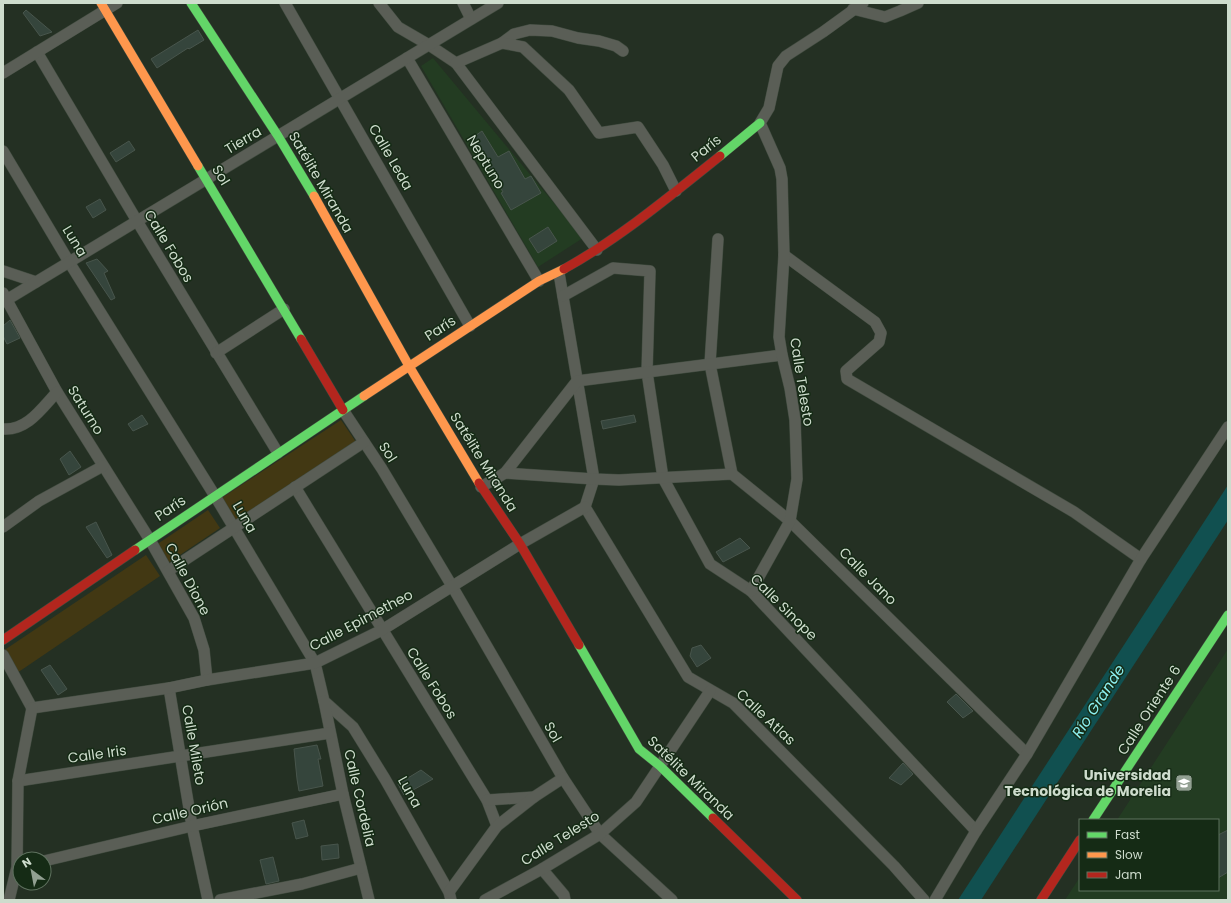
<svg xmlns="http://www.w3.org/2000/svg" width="1231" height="903" font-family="Poppins,sans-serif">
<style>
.built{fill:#233c22}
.green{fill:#423813}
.water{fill:#115050}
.building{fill:#35453c;stroke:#48554c}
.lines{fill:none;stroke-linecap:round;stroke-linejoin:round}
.street-casing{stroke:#404b3f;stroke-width:12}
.fast-casing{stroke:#404b3f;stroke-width:10}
.slow-casing{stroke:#404b3f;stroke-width:10}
.jam-casing{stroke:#404b3f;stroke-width:10}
.street{stroke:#5a5e56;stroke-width:11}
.fast{stroke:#63d668;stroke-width:9}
.slow{stroke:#ff974d;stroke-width:9}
.jam{stroke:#b3261e;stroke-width:9}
.labels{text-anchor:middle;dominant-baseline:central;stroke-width:3;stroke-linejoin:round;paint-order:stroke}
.street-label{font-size:14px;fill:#cedccd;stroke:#152b15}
.poi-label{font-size:14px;font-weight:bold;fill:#cedccd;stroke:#152b15;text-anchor:end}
.water-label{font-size:15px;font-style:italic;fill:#8beff0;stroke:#152b15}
</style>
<rect width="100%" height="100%" fill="#243023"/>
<g class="built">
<path d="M433 58 583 238 538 267 421 66Z"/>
<path d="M1228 649V900H1065L1080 877V890H1218V820H1117Z"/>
</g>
<g class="green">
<path d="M341 420 356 442 235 522 220 499Z"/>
<path d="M208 510 220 528 168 563 156 545Z"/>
<path d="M146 555 160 576 17 673 3 651Z"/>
</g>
<path class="water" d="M1228 485V520L981 900H958Z"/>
<g class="building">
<path d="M26 10 52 32 40 36 23 13Z"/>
<path d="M198 30 204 40 189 49 188 48 157 68 151 59Z"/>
<path d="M482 131 498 157 509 151 525 179 531 176 541 193 511 210 501 193 503 192 487 164 488 163 472 138Z"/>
<path d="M129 141 135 150 116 162 110 153Z"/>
<path d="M100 199 106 210 93 218 86 207Z"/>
<path d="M548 227 557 241 538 253 529 239Z"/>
<path d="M97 259 108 271 104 273 115 298 111 300 86 263Z"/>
<path d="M10 320 20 338 7 344 3 336V326Z"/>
<path d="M142 415 148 424 133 431 128 424Z"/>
<path d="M634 415 636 422 603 429 601 421Z"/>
<path d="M70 451 81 467 69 475 60 459Z"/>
<path d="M96 522 112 555 107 558 86 527Z"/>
<path d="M740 538 750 548 723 562 716 552Z"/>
<path d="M701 645 711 658 697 667 690 656 692 648Z"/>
<path d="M50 665 67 689 58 695 41 670Z"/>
<path d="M956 694 973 711 963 718 947 702Z"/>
<path d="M317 745 321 759H318L323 786 299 791 297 779 294 749Z"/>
<path d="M903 763 913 774 901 785 889 778Z"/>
<path d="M421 770 433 779 404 795 398 784Z"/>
<path d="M304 820 308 836 296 839 292 823Z"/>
<path d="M1228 830V872L1218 878V835Z"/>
<path d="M338 844 339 858 322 860 321 846Z"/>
<path d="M273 857 279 881 266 884 260 860Z"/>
</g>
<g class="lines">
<defs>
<g id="street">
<path d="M285 3 470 326"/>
<path d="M379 3 398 27 429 45 456 63 597 250"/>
<path d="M463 3 471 19"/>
<path d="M853 9 885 17 900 11 918 3"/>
<path d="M502 43 514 34 530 30 552 31 578 38 599 41 616 46 623 51"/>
<path d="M37 52 137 221 278 453"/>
<path d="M407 58 539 281"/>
<path d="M456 63 502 43 523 47 569 90 599 133 638 127 663 165 676 191"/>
<path d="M3 73 117 3"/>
<path d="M3 151 69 262 215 496 315 663 324 701 353 727 385 779 449 892 451 900"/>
<path d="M718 239 710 364 732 474"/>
<path d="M784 255 875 322 881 333 879 342 846 371 847 379 1074 512 1141 559"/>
<path d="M3 271 36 282"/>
<path d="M559 273 594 479 585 507 688 677 733 703 894 866 924 900"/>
<path d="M3 293 57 392 150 540 194 618 204 650 207 680"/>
<path d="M563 296 613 268 650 271 647 372 663 478 710 564 751 591 976 831"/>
<path d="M3 302 498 3"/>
<path d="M216 353 284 309"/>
<path d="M343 410 382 469 452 586 563 778 600 834 672 900"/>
<path d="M3 429C27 431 42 408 57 392"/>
<path d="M505 473 577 381 782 355"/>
<path d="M295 487 487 800 497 826"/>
<path d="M481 487 505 473 594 479 619 480 732 474 790 521 1027 754"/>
<path d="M3 527 39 501 103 466"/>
<path d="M168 571 364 442"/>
<path d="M751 591 790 521 797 479 795 420 790 388 782 355 779 337 784 255 782 179 780 168 760 123 769 108 778 66 786 56 823 32 863 3"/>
<path d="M3 655 32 708"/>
<path d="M169 688 192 826 208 900"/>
<path d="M324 701 343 794 369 900"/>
<path d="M32 708 169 688 207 680 315 663 382 630 520 544 585 507"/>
<path d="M18 781 330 733"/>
<path d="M487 800 534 797"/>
<path d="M44 861 192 826 343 794"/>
<path d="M542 869 564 895 565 900"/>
<path d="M449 892 497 826 534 797 563 778"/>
<path d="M9 900 17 867 18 781 32 708"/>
<path d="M220 900 302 884 361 868"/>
<path d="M485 900 542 869 600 834 636 802 710 691"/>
<path d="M935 900 976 831 1027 754 1141 559 1228 427"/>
</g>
<g id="fast">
<path d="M191 3 278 136 314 196"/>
<path d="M720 156 760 123"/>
<path d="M198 166 301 339"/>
<path d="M135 550 364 396"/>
<path d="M579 645 639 749 660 766 713 818"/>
<path d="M1093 820 1228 615"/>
</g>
<g id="slow">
<path d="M101 3 198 166"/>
<path d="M314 196 409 366 479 483"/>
<path d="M364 396 539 281 564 269"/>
</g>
<g id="jam">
<path d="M564 269C620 238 670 196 720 156"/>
<path d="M301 339 343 410"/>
<path d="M479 483 520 544 579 645"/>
<path d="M3 640 135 550"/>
<path d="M713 818 797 900"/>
<path d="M1041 900 1080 840"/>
</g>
</defs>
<use href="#street" class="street-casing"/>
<use href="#fast" class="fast-casing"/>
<use href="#slow" class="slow-casing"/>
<use href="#jam" class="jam-casing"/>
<use href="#street" class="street"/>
<use href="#fast" class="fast"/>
<use href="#slow" class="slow"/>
<use href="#jam" class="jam"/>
</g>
<defs>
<symbol id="university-square" viewBox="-11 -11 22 22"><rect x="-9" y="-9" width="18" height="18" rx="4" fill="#92a092" stroke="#152b15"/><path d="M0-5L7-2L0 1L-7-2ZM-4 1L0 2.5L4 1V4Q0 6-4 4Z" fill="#fff"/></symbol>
</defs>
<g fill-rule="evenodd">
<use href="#university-square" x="1174" y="773" width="20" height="20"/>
</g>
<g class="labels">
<g class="street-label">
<text transform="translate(243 140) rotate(-31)">Tierra</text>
<text transform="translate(706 148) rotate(-39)">París</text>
<text transform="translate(391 157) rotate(60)">Calle Leda</text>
<text transform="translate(486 162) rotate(59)">Neptuno</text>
<text transform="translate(221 175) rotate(59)">Sol</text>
<text transform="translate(321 182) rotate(60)">Satélite Miranda</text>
<text transform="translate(75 241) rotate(59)">Luna</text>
<text transform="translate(169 246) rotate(59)">Calle Fobos</text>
<text transform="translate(440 328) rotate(-33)">París</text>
<text transform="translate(802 382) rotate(81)">Calle Telesto</text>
<text transform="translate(86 410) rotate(58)">Saturno</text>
<text transform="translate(388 452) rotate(58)">Sol</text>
<text transform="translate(484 462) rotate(58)">Satélite Miranda</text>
<text transform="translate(170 508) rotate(-34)">París</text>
<text transform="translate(245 517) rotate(60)">Luna</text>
<text transform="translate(868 576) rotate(45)">Calle Jano</text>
<text transform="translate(188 579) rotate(62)">Calle Dione</text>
<text transform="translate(784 607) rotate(45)">Calle Sinope</text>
<text transform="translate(361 620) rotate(-28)">Calle Epimetheo</text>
<text transform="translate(432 683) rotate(58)">Calle Fobos</text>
<text transform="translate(1149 710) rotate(-57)">Calle Oriente 6</text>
<text transform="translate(766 717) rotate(43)">Calle Atlas</text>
<text transform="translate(553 732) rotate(60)">Sol</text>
<text transform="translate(194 745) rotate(80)">Calle Mileto</text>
<text transform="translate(97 754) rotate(-8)">Calle Iris</text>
<text transform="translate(691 778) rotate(44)">Satélite Miranda</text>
<text transform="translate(410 792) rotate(61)">Luna</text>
<text transform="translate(360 798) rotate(77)">Calle Cordelia</text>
<text transform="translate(190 811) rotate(-13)">Calle Orión</text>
<text transform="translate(560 838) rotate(-32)">Calle Telesto</text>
</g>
<g class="poi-label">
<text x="1171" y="775">Universidad<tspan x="1171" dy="16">Tecnológica de Morelia</tspan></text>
</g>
<g class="water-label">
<text transform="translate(1098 701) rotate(-57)">Río Grande</text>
</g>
</g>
<rect width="1231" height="903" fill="none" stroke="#cedccd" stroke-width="8"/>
<rect x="1079" y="819" width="140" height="72" fill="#152b15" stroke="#5f725f"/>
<rect x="1087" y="832" width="20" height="6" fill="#63d668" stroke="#5f725f"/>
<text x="1115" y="839" font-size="12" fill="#cedccd">Fast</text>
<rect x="1087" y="852" width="20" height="6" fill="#ff974d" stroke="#5f725f"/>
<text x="1115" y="859" font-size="12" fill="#cedccd">Slow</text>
<rect x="1087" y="872" width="20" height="6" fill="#b3261e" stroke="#5f725f"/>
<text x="1115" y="879" font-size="12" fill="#cedccd">Jam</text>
<g transform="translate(32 871) rotate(328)"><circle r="19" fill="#152b15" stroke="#5f725f"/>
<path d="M0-3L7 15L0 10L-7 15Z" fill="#92a092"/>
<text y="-6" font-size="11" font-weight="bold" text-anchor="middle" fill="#cedccd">N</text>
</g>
</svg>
